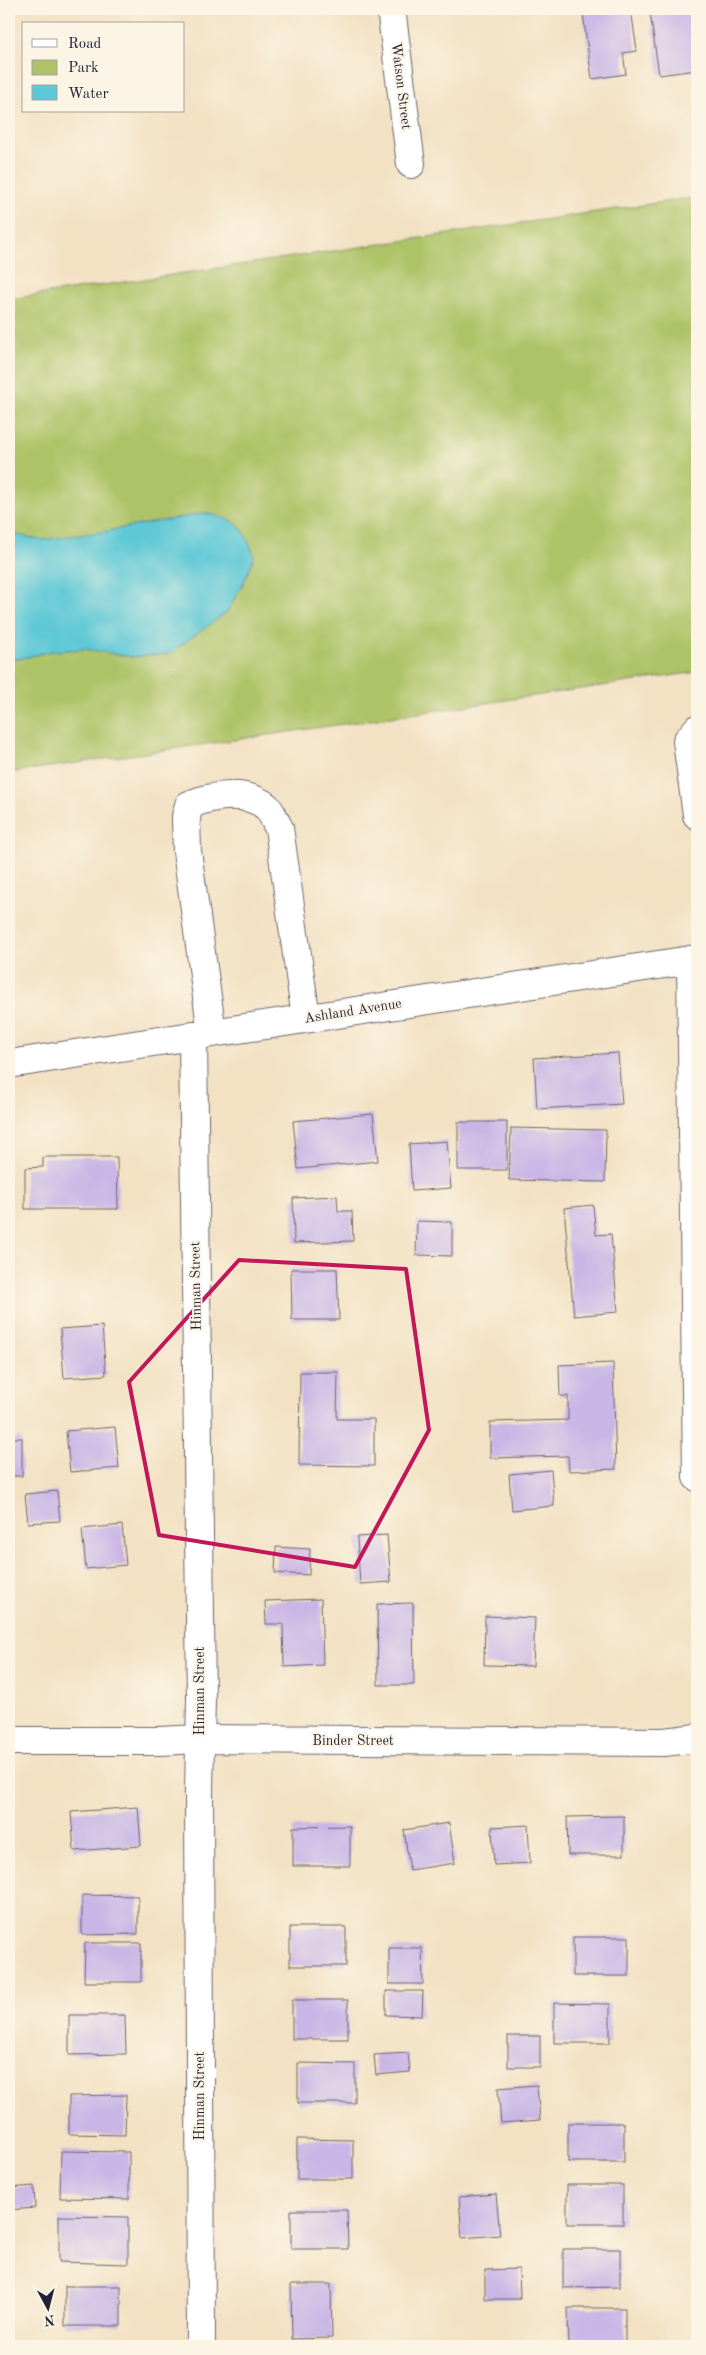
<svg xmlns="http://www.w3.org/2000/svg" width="706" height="2355" font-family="'Old Standard TT',serif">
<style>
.green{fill:#aec367;stroke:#687251}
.water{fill:#5dc8d6;stroke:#407588}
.building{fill:#c9b6e6}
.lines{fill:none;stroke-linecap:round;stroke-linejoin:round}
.minor-casing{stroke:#6b656b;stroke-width:30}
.minor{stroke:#fff;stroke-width:28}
.marked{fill:none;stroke:#c2185b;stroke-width:4;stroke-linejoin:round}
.labels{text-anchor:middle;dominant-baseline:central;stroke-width:4;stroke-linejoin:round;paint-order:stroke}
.street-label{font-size:14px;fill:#22223b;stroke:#fcf5e5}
</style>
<rect width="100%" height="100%" fill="#fcf5e5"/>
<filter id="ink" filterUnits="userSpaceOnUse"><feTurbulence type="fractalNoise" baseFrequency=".02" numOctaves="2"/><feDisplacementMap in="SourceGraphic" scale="10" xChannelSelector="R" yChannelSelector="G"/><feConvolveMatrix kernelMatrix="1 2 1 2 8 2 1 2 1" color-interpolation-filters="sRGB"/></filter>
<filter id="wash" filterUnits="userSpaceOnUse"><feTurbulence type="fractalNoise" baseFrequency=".0096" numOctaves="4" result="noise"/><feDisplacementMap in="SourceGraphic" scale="20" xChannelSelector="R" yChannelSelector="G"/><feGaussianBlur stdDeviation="1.12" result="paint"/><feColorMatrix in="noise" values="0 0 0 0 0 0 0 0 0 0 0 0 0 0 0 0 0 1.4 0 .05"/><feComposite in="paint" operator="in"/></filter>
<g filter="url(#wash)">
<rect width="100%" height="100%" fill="#f2e1c3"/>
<path class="green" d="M697 197V672L9 773V299Z"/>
<path class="water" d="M205 513C239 521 243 524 254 556L245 580 227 612 169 654 132 657 85 649 52 651 19 659H9V533L41 540 101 532Z"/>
<g id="blocks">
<g class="building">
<path d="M619 9H631L637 51 623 53 626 74 592 79 583 14Z"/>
<path d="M675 9H693L697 35V70L659 75 650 12Z"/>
<path d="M618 1053 622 1104 537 1109 534 1058Z"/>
<path d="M373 1114 378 1161 298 1169 293 1121Z"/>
<rect x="458" y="1122" width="49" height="48"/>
<path d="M511 1128 606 1130 605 1182 509 1180Z"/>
<path d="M447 1141 451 1188 412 1191 409 1144Z"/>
<path d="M43 1157H117L118 1209H25V1168L43 1167Z"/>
<path d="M337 1196 338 1211H352L353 1241 294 1243 293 1198Z"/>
<path d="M593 1205 596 1235 611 1234 618 1312 574 1316 564 1208Z"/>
<path d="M417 1221 452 1222V1256L416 1255Z"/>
<path d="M291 1269H337L339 1320H292Z"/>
<path d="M102 1326 106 1375 64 1378 60 1329Z"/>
<path d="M613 1363 616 1469 569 1471 568 1456 490 1458V1422L568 1420V1396H560L559 1365Z"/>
<path d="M300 1372H338L337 1419H374V1466L299 1465Z"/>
<path d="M115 1427 119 1468 70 1472 66 1431Z"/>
<rect x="9" y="1438" width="13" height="38"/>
<path d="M551 1470 554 1506 512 1510 509 1474Z"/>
<path d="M57 1491 60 1521 28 1523 25 1494Z"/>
<path d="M122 1525 126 1565 86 1569 82 1529Z"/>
<path d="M387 1535 391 1582 360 1584 357 1537Z"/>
<path d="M276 1547 310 1549 309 1575 275 1573Z"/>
<path d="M321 1599 323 1665 284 1667 283 1624H266L265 1601Z"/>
<path d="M413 1603 414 1685H378L377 1604Z"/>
<path d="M485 1616 535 1618 533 1666 484 1665Z"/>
<path d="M138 1807 141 1846 74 1851 71 1812Z"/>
<path d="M624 1816V1855H568L567 1817Z"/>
<path d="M449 1823 455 1863 410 1870 404 1830Z"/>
<path d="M528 1825 530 1863 494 1865 492 1827Z"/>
<path d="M350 1826V1866H293V1827Z"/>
<path d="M82 1895 138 1896V1934L82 1935Z"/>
<rect x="290" y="1927" width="56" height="39"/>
<rect x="573" y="1937" width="56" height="39"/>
<path d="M85 1943H141V1982H84Z"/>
<path d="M389 1948H422L423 1984H389Z"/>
<path d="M386 1991H423L422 2016 386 2015Z"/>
<rect x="292" y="2000" width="56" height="39"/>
<path d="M554 2003 610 2004V2043H554Z"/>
<path d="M69 2015H125L126 2054 69 2055Z"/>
<rect x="508" y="2036" width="32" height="31"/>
<path d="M408 2053 410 2072 376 2075 374 2055Z"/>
<path d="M298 2063 355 2064V2103H298Z"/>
<path d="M537 2085 540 2120 501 2123 498 2088Z"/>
<path d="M126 2095 125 2135 69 2134V2096Z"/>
<rect x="568" y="2123" width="56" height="39"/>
<path d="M297 2139 353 2140V2179H297Z"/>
<path d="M61 2151 129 2152V2199L60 2198Z"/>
<rect x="567" y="2185" width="56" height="39"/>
<path d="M34 2186 35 2208 9 2210V2188Z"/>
<path d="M496 2194 500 2235 462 2238 459 2197Z"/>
<path d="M291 2210H347L348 2249H291Z"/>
<path d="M59 2216 128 2217V2264L59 2262Z"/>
<path d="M563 2249H620V2287L563 2288Z"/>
<path d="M519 2269 520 2299H485V2270Z"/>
<path d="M291 2284H331L332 2338 292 2339Z"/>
<rect x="65" y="2286" width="56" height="40"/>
<path d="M568 2308H625V2346H569Z"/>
</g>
</g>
</g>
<g filter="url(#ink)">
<use href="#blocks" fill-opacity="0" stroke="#6b656b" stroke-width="1"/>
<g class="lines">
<defs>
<g id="minor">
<path d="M391 9 411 164"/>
<path d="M697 729 687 741 697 815"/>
<path d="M691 960 697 1477"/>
<path d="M212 1033 187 851 186 817 189 805C212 795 247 790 267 807 272 812 275 822 279 828L306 1018"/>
<path d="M193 1035 201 1700 199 1791 201 2346"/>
<path d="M9 1064 697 959"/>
<path d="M9 1741H159L200 1739 664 1742 697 1738"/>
</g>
</defs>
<use href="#minor" class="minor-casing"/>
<use href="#minor" class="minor"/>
</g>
</g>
<path class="marked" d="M239 1260 406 1269 429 1430 355 1567 159 1535 129 1382Z"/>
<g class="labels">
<g class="street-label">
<text transform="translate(401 86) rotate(83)">Watson Street</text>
<text transform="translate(353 1011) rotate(-9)">Ashland Avenue</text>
<text transform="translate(196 1286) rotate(-91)">Hinman Street</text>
<text transform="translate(200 1691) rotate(-90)">Hinman Street</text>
<text x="353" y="1741">Binder Street</text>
<text transform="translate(200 2096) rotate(-90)">Hinman Street</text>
</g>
</g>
<rect width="706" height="2355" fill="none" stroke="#fcf5e5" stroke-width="30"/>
<rect x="22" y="22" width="162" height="90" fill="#fcf5e5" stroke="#a5a1a1"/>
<rect x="32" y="39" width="25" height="8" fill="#ffffff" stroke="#a5a1a1"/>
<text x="68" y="48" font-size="15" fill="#22223b">Road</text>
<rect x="32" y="60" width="25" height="15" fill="#aec367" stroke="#a5a1a1"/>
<text x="68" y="72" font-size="15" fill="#22223b">Park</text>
<rect x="32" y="85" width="25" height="15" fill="#5dc8d6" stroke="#a5a1a1"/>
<text x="68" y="98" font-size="15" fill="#22223b">Water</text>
<g transform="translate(48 2308) rotate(173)" stroke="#fcf5e5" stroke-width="4" paint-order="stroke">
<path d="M0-4L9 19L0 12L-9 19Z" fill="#22223b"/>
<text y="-8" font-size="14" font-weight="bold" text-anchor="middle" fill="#22223b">N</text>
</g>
</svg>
